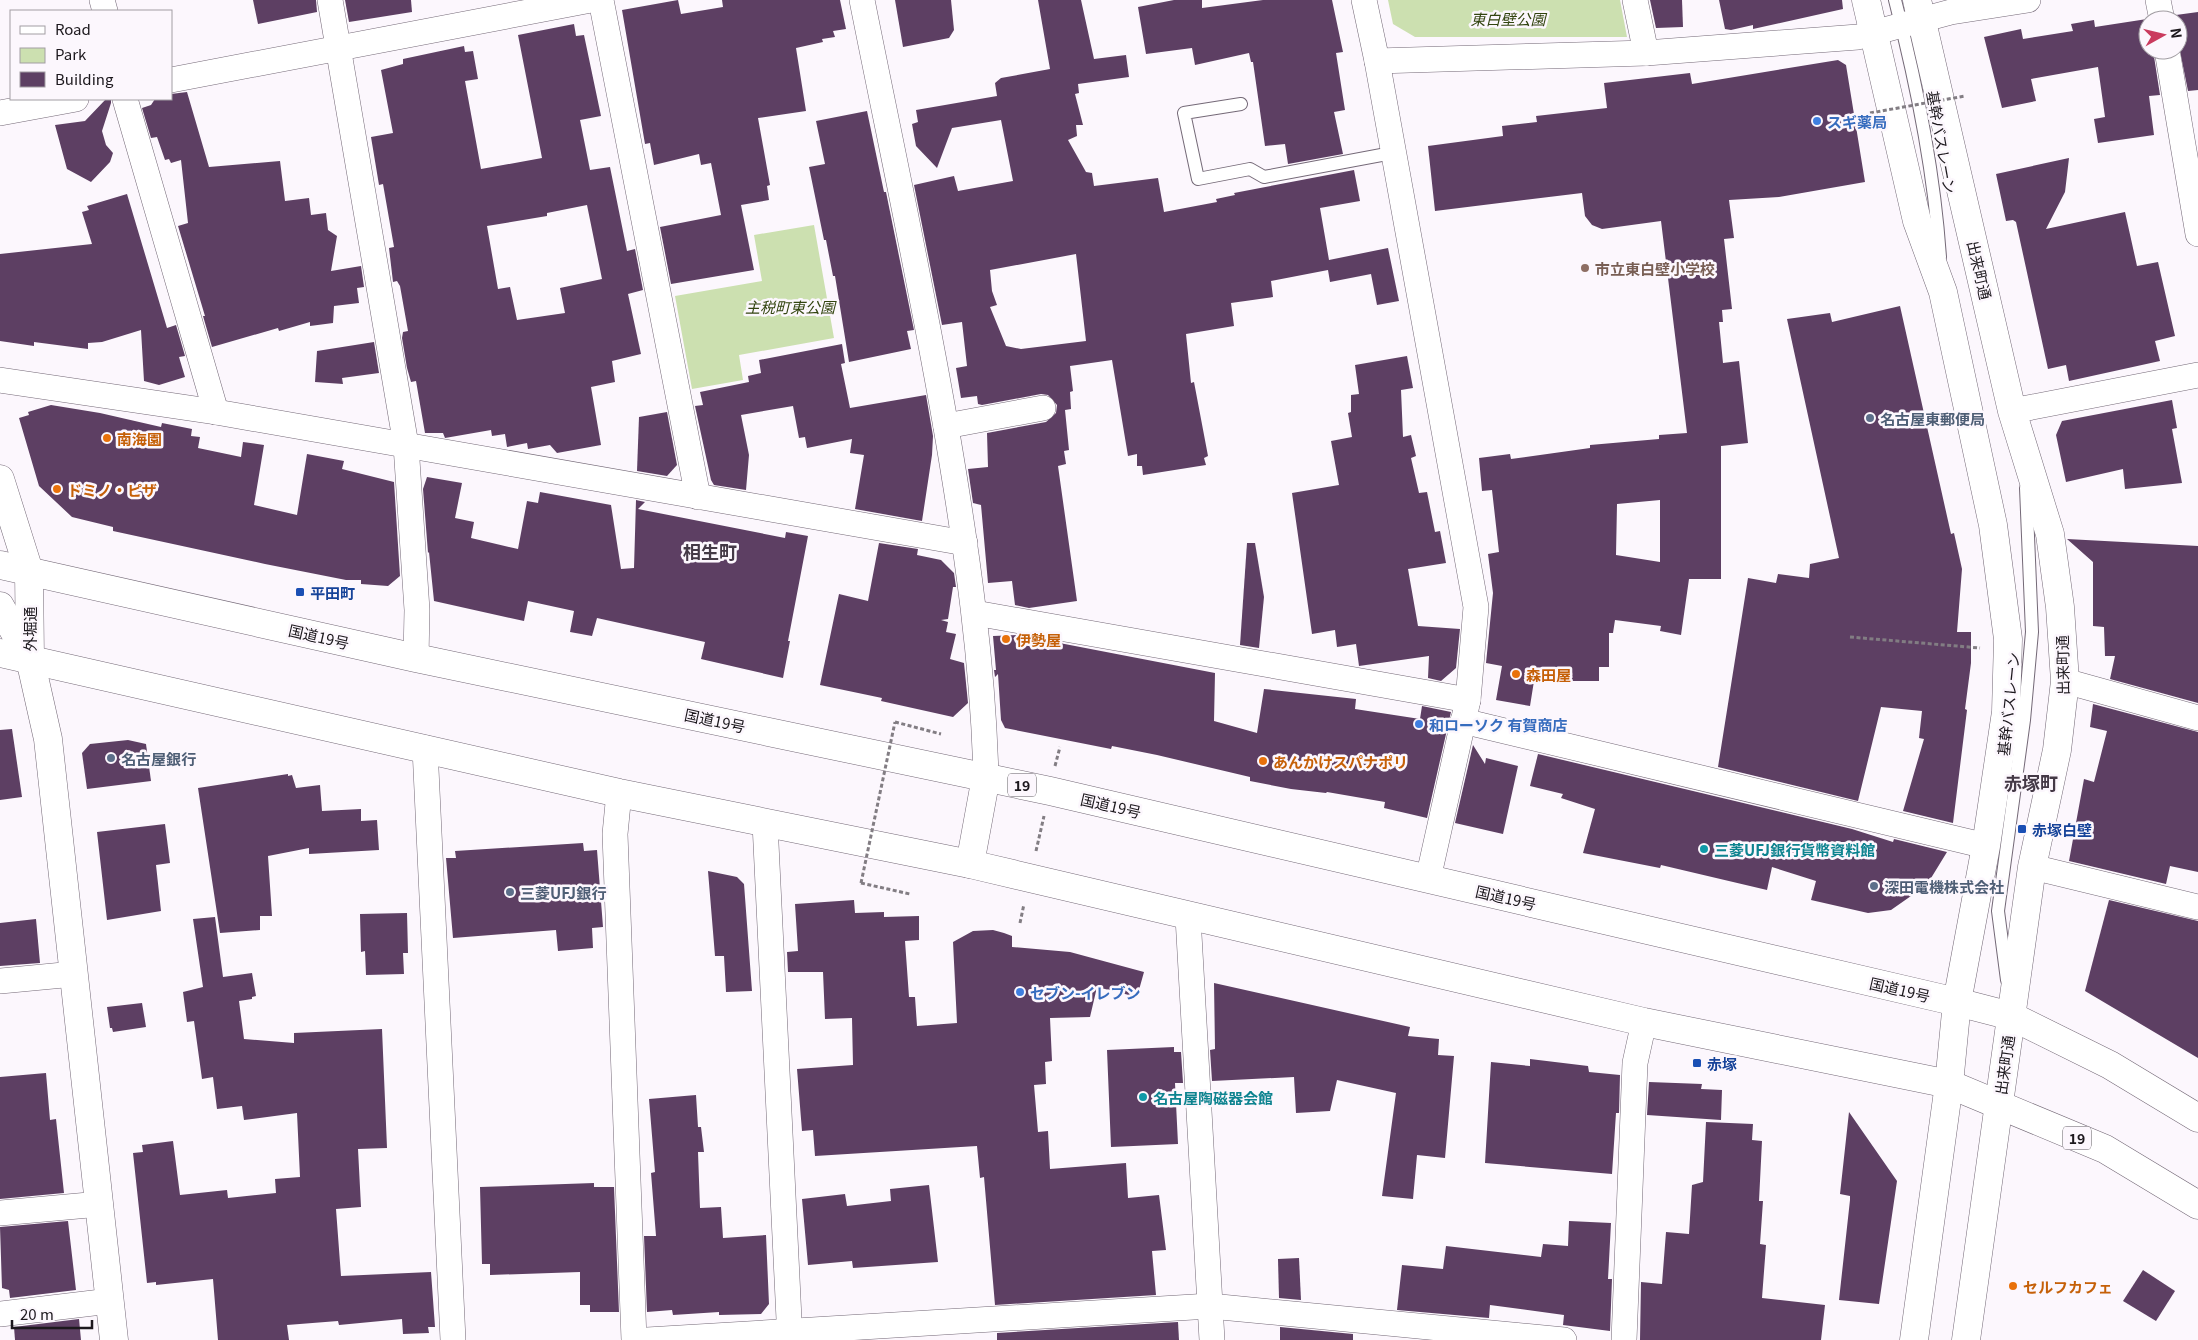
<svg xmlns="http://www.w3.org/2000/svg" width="2198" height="1340" font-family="Georgia,'Noto Sans JP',serif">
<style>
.green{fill:#cce0b0}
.building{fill:#5d3f63;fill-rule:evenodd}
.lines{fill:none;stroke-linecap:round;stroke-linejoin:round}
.lane-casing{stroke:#746977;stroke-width:14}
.street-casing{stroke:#746977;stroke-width:26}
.secondary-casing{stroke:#746977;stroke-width:29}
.highway-casing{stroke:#746977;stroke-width:29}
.path{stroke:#827d83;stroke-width:3;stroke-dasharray:4 2.5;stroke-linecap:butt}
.lane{stroke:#fff;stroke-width:12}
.street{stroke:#fff;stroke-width:25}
.secondary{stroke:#fff;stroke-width:28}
.highway{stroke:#fff;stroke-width:28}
.path-bridge{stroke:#827d83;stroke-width:3;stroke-dasharray:4 2.5;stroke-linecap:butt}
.shop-dot{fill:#3f7fe0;stroke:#fcf7fd;stroke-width:2}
.education-dot{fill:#8d6e63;stroke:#fcf7fd;stroke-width:2}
.service-dot{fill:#5c6f8a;stroke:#fcf7fd;stroke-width:2}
.food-dot{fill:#e8710a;stroke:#fcf7fd;stroke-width:2}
.transit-dot{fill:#1a4fb4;stroke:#fcf7fd;stroke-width:2}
.culture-dot{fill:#0f9aa8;stroke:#fcf7fd;stroke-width:2}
.labels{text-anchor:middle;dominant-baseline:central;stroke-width:5;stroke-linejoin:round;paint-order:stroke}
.shield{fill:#fcf7fd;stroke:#5f5b60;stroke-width:1}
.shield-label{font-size:14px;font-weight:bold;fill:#1c181d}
.park-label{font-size:15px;font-style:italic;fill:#32440f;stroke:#fcf7fd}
.shop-label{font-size:15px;font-weight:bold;fill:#366cbe;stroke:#fcf7fd;text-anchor:start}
.street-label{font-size:15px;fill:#1c181d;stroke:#fcf7fd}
.education-label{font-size:15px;font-weight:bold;fill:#785e54;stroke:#fcf7fd;text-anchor:start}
.service-label{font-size:15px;font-weight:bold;fill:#4e5e75;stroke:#fcf7fd;text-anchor:start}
.food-label{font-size:15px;font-weight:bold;fill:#c56008;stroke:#fcf7fd;text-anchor:start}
.transit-label{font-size:15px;font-weight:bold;fill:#164399;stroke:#fcf7fd;text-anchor:start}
.culture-label{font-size:15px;font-weight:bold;fill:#0d838f;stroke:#fcf7fd;text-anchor:start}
.quarter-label{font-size:18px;font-weight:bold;fill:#443946;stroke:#fcf7fd}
</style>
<rect width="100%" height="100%" fill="#fcf7fd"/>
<g class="green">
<path d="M1388 0H1620L1627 37H1415L1393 24Z"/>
<path d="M814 225 834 338 739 355 743 380 692 389 675 296 762 281 754 235Z"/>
</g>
<g class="building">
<path d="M253 0H316L317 12 258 24Z"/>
<path d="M345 0H411L412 12 349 22Z"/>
<path d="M678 0 681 14 723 7 722 0H840L846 29 833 31 835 37 822 39 823 42 796 48 806 111 758 118 770 185 767 186 769 200 741 205 754 270 671 284 660 227 721 215 711 163 701 165 699 154 654 165 650 143 645 144 622 10Z"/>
<path d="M895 0H951L954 30 949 38 903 47Z"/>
<path d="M1038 0H1081L1094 59 1126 55 1129 77 1078 84 1079 93 1075 94 1083 125H1076L1077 136 1068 140 1086 172 1092 173 1094 186 1158 178 1164 212 1217 202 1216 199 1235 195 1234 193 1354 170 1360 201 1320 208 1329 260 1388 248 1399 301 1377 305 1371 274 1330 282 1328 270 1271 281 1273 297 1231 303 1234 326 1186 334 1191 383 1194 382 1208 456 1204 458 1206 465 1143 475 1142 466H1137V454L1128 456 1112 360 1070 366 1073 391 1070 392 1071 409 1065 410 1069 450 1064 451 1066 464 1058 466 1077 601 1029 608 1015 605 1012 581 988 583 981 505 973 503 968 469 988 467 987 433 1046 422 1056 413 1057 405 1048 395 1041 394 982 405 978 404 977 396 961 398 956 368 967 366 962 322 942 325 914 185 954 176 958 191 1013 181 1001 120 952 128 937 168 916 146 912 124 918 122 916 110 997 96 995 83 1001 78 1050 69ZM1076 254 1086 341 1021 349 1006 346 990 307 997 305 992 291 990 270Z"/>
<path d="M1174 0H1202V8L1263 0H1332L1343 52 1336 53 1345 110 1334 112 1343 154 1288 164 1285 144 1265 146 1253 62H1251L1249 53 1195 65 1192 48 1146 54 1138 7Z"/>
<path d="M1650 0H1682L1683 27 1656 28Z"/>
<path d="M1719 0H1842L1843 9 1753 29V25L1731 30 1725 29Z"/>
<path d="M2198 12V90L2188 91 2178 41V20H2176V15Z"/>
<path d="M2147 19 2148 50H2153L2160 95 2149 96 2154 135 2098 143 2094 119 2105 117 2098 67 2031 79 2036 101 2002 108 1984 37 2021 29 2023 39 2073 31 2071 24 2094 20 2095 27Z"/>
<path d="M574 24 576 36 584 35 601 116 580 120 590 170 610 167 627 251 635 249 643 290 628 294 641 354 612 361 615 382 591 387 601 445 557 453 550 445 528 449 527 443 507 447 505 434 492 436 491 430 445 438 443 433H425L416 381 411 382 407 368 402 338 403 332 408 331 400 286 397 281 393 282 389 248 394 247 383 184 379 185 371 137 393 133 381 70 403 64V59L464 46 465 52 473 51 478 79 465 81 481 169 542 158 518 35ZM587 205 602 279 560 288 565 313 517 320 510 287 498 289 487 226 547 216V213Z"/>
<path d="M1838 60 1846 65 1865 182 1779 197 1729 200 1734 238 1724 239 1732 309 1722 310 1723 322H1719L1723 363 1739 361 1748 443 1721 446V579H1689L1681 635 1660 631 1661 626 1615 620 1613 633H1609V667H1599V681H1534L1530 706 1496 700 1502 666 1486 663 1493 593 1488 554 1499 552 1492 490 1482 491 1479 458 1510 454 1511 459 1590 448V445L1659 439V435L1687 433 1661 221 1602 229 1592 225 1585 216 1582 193 1435 211 1428 146 1503 136 1502 126 1537 122 1536 116 1607 108 1604 83 1690 73 1692 84ZM1660 500V562L1616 555 1617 504Z"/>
<path d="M187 92 209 167 280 161 285 201 309 198 311 215 326 213 328 230 337 236 331 271 361 266 364 287 357 288 359 303 334 306 333 323 310 326V322L279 331 278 328 212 347 203 316H205L178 226 188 223 181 160 171 163 169 159 165 160 157 137 151 138 142 108 151 105 155 99H171V94Z"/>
<path d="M106 99H111V103L102 131 106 145 113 153 110 162 91 182 67 169 55 125 85 121Z"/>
<path d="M867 111 884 192H886L914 330 907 331 911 349 849 362 835 276H833L826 240H824L809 167 825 164 816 121Z"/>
<path d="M2069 158 2065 192 2046 229 2125 212 2137 266 2158 262 2175 336 2155 341 2160 361 2069 381 2066 365 2048 369 2016 222 2013 220 2006 221 1996 174Z"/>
<path d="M127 194 167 328 176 325 185 356 179 357 185 377 159 385 144 381 141 330 102 342 88 343V349L34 342V346L0 341V254L92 244 82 212 89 210 87 206Z"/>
<path d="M1900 306 1951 534 1954 533 1962 569 1957 632H1971V663L1965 709 1967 710 1953 823 1903 811 1924 739 1919 738 1922 711 1881 707 1858 801 1718 767 1748 578 1776 583 1778 574 1809 578 1810 564 1839 558 1787 319 1830 313 1832 322Z"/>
<path d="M374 342 379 373 342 378 343 384 315 382 317 351Z"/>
<path d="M842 344 845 363 841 364 850 408 926 395 933 436 932 455 922 521 855 509 864 455 850 453 852 439 807 448 805 437 799 438 793 406 741 415 749 455 746 490 714 485 711 480 695 406 703 405 700 392 749 382 748 376 761 373 759 360Z"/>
<path d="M1407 356 1413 388 1401 390 1403 437 1411 435 1416 456 1411 458 1419 493 1427 492 1435 532 1440 531 1446 563 1408 569 1418 626 1460 629 1456 668 1441 681 1428 678 1429 656 1359 666 1356 644 1337 647 1335 630 1312 634 1292 493 1339 485 1331 441 1352 437 1348 413 1351 412V395L1359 394 1355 365Z"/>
<path d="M2172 400 2177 428 2172 429 2182 483 2125 489 2123 469 2066 482 2056 435 2062 421Z"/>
<path d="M51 405 100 413 161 427 162 423 192 429 191 436 200 437 198 448 241 457 243 442 264 445 254 505 297 515 307 454 344 461 342 469 394 482 400 576 388 586 361 584V580H346L265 564 113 531V527L72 517 39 486 19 418 29 415 28 412Z"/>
<path d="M667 412 677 465 667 476 637 471 639 417Z"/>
<path d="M427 477 462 483 455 518 474 522 471 538 518 549 527 501 538 503 540 492 611 505 621 569 634 568 636 500 645 502 638 509 785 538 786 532 808 536 788 641H790L783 678 701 659 705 642 597 618 592 636 570 632 574 611 528 601 524 621 434 601 429 552 428 553 423 489Z"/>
<path d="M2067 539 2198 546V703L2110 679 2115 656H2105L2104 627 2093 626V562Z"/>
<path d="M879 543 918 549 917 555 941 560 954 573 956 587H953L948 619 941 620 948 622 946 632 956 634 950 659 964 663 968 703 953 717 881 701 882 698 820 685 839 594 868 601Z"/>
<path d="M1247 543H1255L1264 597 1259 648 1240 645Z"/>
<path d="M1018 635 1215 673 1214 721 1257 733 1264 689 1356 699 1355 709 1420 719 1422 706 1451 712 1427 818 1384 808 1385 802 1327 792 1326 793 1291 789 1250 781V777L1157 755 1112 746 1111 749 1005 728 1001 720 998 674 995 677 994 670H996L993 636Z"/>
<path d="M2093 704 2198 732V872L2170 866 2166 884 2069 861 2084 779 2094 782 2107 731 2090 727Z"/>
<path d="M12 729 22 797 0 800V730Z"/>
<path d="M128 740 146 744 151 781 87 789 82 753 90 744Z"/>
<path d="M1473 745 1485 764 1486 758 1518 766 1503 834 1455 823Z"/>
<path d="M1538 754 1852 829 1893 842 1894 839 1947 852 1928 883 1921 889 1891 910 1868 913 1811 900 1816 881 1772 867 1767 890 1661 865 1660 868 1583 853 1595 809 1561 798 1563 794 1530 786Z"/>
<path d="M288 774V776L292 775 296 788 320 785 322 811 361 809V821L377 820 379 850 309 854V848L268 856 272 916H260V930L220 933 198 788Z"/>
<path d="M165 824 170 863 156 865 161 911 107 920 97 832Z"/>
<path d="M583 843 584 851 597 850 603 927 592 928 593 948 558 951 556 930 453 938 446 858H456L455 851Z"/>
<path d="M708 871 737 877 744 884 752 991 726 992 724 956H715Z"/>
<path d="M854 900 855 913 884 912V917L919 916V940L905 941 909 997H915L917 1026 957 1023 953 942 973 931 993 930 1004 933 1012 936V947L1070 952 1144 972 1137 997 1097 987 1090 1017 1050 1018 1052 1061 1045 1062 1046 1084 1034 1085 1038 1132 1048 1131 1050 1169 1126 1163 1128 1198 1159 1195 1166 1250 1152 1251 1156 1295 995 1305 984 1177 980 1178 977 1146 815 1156 813 1130 802 1131 797 1069 853 1065 852 1018 825 1019 823 972H788L787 952 798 951 795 904Z"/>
<path d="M2109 900 2198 921V1058L2085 991Z"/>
<path d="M407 913 408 953H403L404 974 366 975 365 951 361 952 360 914Z"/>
<path d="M215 917 223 977 252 973 256 996 252 997V999L239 1001 244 1039 294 1043V1033L382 1029 387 1148 358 1149 361 1207 336 1209 341 1276 431 1272 435 1327H428L429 1333 403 1334 402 1319 339 1325 338 1321 287 1325 289 1340H218L213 1279 156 1285V1282L147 1283 133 1153 143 1152 142 1145 173 1141 180 1195 227 1190 228 1198 276 1193 275 1179 300 1177 297 1113 244 1120 242 1106 217 1109 213 1077 202 1079 194 1021 187 1022 183 992 203 987 193 919Z"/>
<path d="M36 919 40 963 0 966V923Z"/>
<path d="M1214 983 1410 1027 1408 1036 1439 1039 1438 1055 1454 1056 1445 1158 1417 1155 1413 1199 1382 1196 1396 1093 1337 1080 1330 1111 1296 1113 1294 1077 1212 1081 1210 1050 1215 1049Z"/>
<path d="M142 1003 146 1027 113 1032 112 1028H110L107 1007Z"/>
<path d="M1174 1047V1052H1181L1183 1083H1175L1178 1144 1111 1147 1107 1050Z"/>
<path d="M1530 1059 1588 1066 1589 1072 1620 1075 1619 1113H1616L1612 1174 1485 1163 1491 1062 1530 1066Z"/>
<path d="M46 1073 50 1120 56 1119 64 1193 0 1199V1077Z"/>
<path d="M1649 1082 1702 1084 1701 1089 1722 1090 1721 1120 1647 1115Z"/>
<path d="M696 1095 698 1127H701L704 1152H698L700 1208 721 1207 723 1238 766 1235 769 1304 761 1314 719 1315V1312L673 1315 672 1310 647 1312 644 1236H656L651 1173 655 1172 649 1099Z"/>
<path d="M1849 1112 1897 1181 1879 1304 1839 1300 1850 1200V1196L1840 1194Z"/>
<path d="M1706 1122 1753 1124 1752 1140 1762 1141 1759 1201H1763L1760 1244 1766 1245 1762 1298 1825 1305 1821 1340H1640L1641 1282 1662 1284 1666 1232 1689 1234 1692 1185 1703 1182Z"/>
<path d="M594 1183V1187H614L619 1312H590V1305H580V1272L490 1275V1264H482L480 1187Z"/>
<path d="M929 1185 938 1262 853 1268 852 1261 808 1265 802 1199 845 1194 847 1206 891 1201 890 1189Z"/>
<path d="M68 1221 76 1290 10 1298 9 1290 2 1288 0 1227Z"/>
<path d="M1569 1221 1611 1223 1608 1279H1612L1610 1331 1563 1325 1564 1315 1490 1305 1489 1318 1397 1310 1402 1265 1443 1269 1446 1246 1541 1257 1543 1244 1568 1246Z"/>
<path d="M1299 1258 1301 1300 1279 1298 1278 1259Z"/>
<path d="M2143 1270 2175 1291 2156 1321 2123 1301Z"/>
<path d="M79 1319 81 1340H15L14 1327Z"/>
<path d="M1178 1322 1179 1340H997V1333Z"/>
<path d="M1280 1327 1353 1334V1340H1280Z"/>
</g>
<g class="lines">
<defs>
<g id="lane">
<path d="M1895 0C1917 85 1934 169 1940 257"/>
<path d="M1241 104 1184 113 1198 179 1250 169 1264 177 1392 153"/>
<path d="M2007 980 1998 911 2024 720 2032 632 2026 488"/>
</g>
<g id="street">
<path d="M102 0 105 11"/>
<path d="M330 0 406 445 417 610 416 658"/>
<path d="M601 0 698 497"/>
<path d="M862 0C891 146 923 292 948 439 967 551 983 663 986 777"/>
<path d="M1364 0 1377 61 1476 607 1468 700 1428 879"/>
<path d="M1635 0 1646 53"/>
<path d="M2158 0 2162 20"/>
<path d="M2167 50 2198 234"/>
<path d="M1377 61 1646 53 1858 37 1951 12 2028 0"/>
<path d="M171 80 591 0"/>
<path d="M125 99 216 412"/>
<path d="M0 113 76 99"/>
<path d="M0 380 216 412 965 543"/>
<path d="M2012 411 2198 375"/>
<path d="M946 426 1043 408"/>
<path d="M975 613 1468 700"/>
<path d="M2065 681 2198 718"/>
<path d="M1463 721 1986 846"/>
<path d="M425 748 453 1340"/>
<path d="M619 793 615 834 634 1340"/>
<path d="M765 823 790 1340"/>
<path d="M2032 867 2198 907"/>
<path d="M1188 917 1212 1340"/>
<path d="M0 981 74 974"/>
<path d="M0 1213 100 1204"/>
<path d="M0 1314 110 1301"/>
<path d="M647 1340 1210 1306 1564 1340"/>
<path d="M1624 1340 1635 1063 1644 1022"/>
</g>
<g id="secondary">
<path d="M1866 0 1917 221 1943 292 1993 525 2008 639 2006 712 1986 846 1957 1002 1949 1084 1914 1340"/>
<path d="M1917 0 2012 411 2050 534 2060 607 2065 681 2057 750 2032 867 1966 1340"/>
<path d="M0 479 29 571 30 659 48 739 114 1340"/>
<path d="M0 606 29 658"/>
</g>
<g id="highway">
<path d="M0 565 416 658 1050 791 1957 1002 2011 1016 2110 1065 2198 1118"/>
<path d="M0 653 619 793 970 864 1644 1022 1949 1084 2105 1149 2198 1205"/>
<path d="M970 864 986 777"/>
</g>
</defs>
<use href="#lane" class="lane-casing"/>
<use href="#street" class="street-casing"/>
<use href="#secondary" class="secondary-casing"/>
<use href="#highway" class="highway-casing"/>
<g class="path">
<path d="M1850 637 1980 648"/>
<path d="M895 722 941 734"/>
<path d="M1055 766 1060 747"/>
<path d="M1036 851 1044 816"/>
<path d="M861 883 910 894"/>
<path d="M1020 923 1024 904"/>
</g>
<use href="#lane" class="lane"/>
<use href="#street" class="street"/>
<use href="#secondary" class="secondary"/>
<use href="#highway" class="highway"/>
<g class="path-bridge">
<path d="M1870 113 1965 96"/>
<path d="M861 883 895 722"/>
</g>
</g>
<g class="shop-dot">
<circle cx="1817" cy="121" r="5"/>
<circle cx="1419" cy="724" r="5"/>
<circle cx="1020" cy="992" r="5"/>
</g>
<circle class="education-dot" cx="1585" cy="268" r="5"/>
<g class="service-dot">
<circle cx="1870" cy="418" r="5"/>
<circle cx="111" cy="758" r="5"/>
<circle cx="1874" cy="886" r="5"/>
<circle cx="510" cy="892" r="5"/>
</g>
<g class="food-dot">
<circle cx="107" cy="438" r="5"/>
<circle cx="57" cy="489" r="5"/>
<circle cx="1006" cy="639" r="5"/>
<circle cx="1516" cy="674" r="5"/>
<circle cx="1263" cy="761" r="5"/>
<circle cx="2013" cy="1286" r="5"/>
</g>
<g class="transit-dot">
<rect x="295" y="587" width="10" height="10" rx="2.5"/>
<rect x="2017" y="824" width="10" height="10" rx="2.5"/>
<rect x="1692" y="1058" width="10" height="10" rx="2.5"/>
</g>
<g class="culture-dot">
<circle cx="1704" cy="849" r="5"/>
<circle cx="1143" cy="1097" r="5"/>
</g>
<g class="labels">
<g class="shield">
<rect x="1008" y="773.5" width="28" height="23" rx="4"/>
<rect x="2063" y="1126.5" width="28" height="23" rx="4"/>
</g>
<g class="shield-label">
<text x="1022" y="785">19</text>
<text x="2077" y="1138">19</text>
</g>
<g class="park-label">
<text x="1508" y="18">東白壁公園</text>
<text x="790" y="306">主税町東公園</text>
</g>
<g class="shop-label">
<text x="1827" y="121">スギ薬局</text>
<text x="1429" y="724">和ローソク 有賀商店</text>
<text x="1030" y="992">セブン-イレブン</text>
</g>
<g class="street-label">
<text transform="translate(1942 142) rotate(80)">基幹バスレーン</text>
<text transform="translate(1980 270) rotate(77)">出来町通</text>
<text transform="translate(29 629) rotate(-90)">外堀通</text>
<text transform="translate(319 636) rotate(13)">国道19号</text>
<text transform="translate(2062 665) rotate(-91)">出来町通</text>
<text transform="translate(2008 704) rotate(-84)">基幹バスレーン</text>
<text transform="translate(715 720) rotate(12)">国道19号</text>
<text transform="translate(1111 805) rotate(13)">国道19号</text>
<text transform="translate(1506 897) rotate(13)">国道19号</text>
<text transform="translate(1900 989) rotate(13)">国道19号</text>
<text transform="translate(2004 1065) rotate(-82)">出来町通</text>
</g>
<g class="education-label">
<text x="1595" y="268">市立東白壁小学校</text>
</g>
<g class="service-label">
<text x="1880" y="418">名古屋東郵便局</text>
<text x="121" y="758">名古屋銀行</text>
<text x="1884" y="886">深田電機株式会社</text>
<text x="520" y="892">三菱UFJ銀行</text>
</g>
<g class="food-label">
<text x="117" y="438">南海園</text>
<text x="67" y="489">ドミノ・ピザ</text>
<text x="1016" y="639">伊勢屋</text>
<text x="1526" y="674">森田屋</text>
<text x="1273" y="761">あんかけスパナポリ</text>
<text x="2023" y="1286">セルフカフェ</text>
</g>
<g class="transit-label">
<text x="310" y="592">平田町</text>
<text x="2032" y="829">赤塚白壁</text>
<text x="1707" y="1063">赤塚</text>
</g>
<g class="culture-label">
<text x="1714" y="849">三菱UFJ銀行貨幣資料館</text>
<text x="1153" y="1097">名古屋陶磁器会館</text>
</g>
<g class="quarter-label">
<text x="710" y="551">相生町</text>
<text x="2031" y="782">赤塚町</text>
</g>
</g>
<rect x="10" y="10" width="162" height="90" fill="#fcf7fd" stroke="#a29ea3"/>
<rect x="20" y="26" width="25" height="8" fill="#ffffff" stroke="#a29ea3"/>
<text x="55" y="35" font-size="15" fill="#1c181d">Road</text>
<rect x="20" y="48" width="25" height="15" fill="#cce0b0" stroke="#a29ea3"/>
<text x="55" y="60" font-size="15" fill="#1c181d">Park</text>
<rect x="20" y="72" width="25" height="15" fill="#5d3f63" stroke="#a29ea3"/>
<text x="55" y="85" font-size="15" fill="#1c181d">Building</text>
<g transform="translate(2163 35) rotate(82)"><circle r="24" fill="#fcf7fd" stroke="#a29ea3"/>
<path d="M0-4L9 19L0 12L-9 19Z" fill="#ca3b5e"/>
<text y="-8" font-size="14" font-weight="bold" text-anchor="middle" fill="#1c181d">N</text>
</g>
<path d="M12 1320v8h80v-8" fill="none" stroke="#1c181d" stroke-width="2.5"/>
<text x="20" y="1320" font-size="15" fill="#1c181d" stroke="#fcf7fd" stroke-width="4" paint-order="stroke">20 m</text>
</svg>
